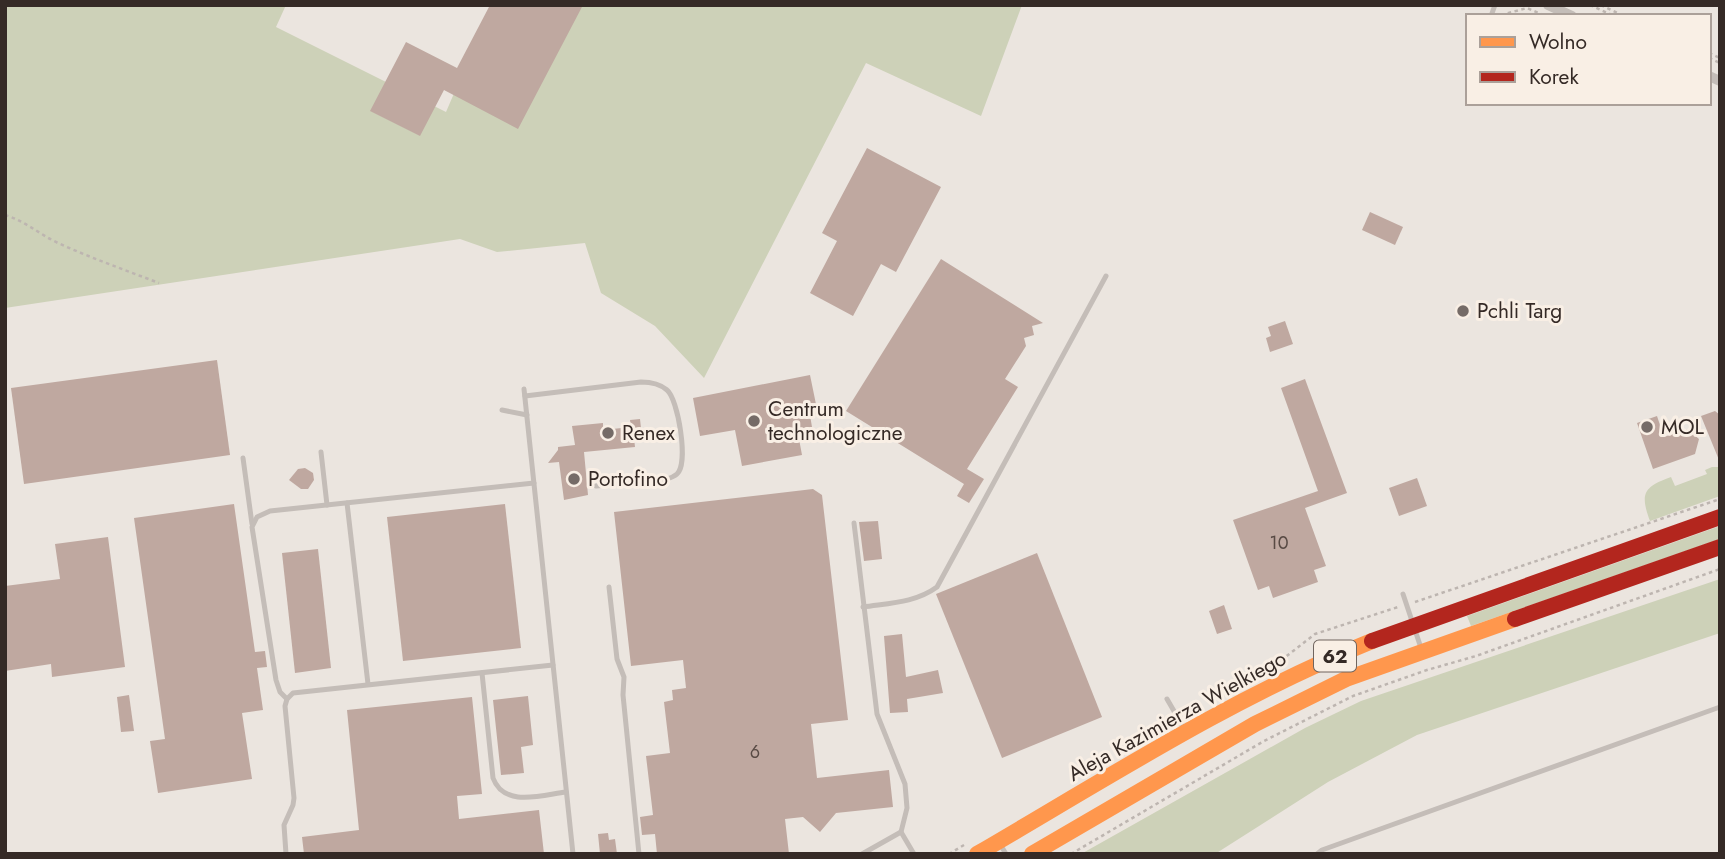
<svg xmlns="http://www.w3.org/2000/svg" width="1725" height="859" font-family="Jost,sans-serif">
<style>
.green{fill:#cdd1b8}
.building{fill:#bfa8a0}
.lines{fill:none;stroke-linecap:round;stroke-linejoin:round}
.path{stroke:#bdb5b0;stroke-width:2.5;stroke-dasharray:3.5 3.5;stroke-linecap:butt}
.lane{stroke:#c4bdb8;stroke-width:5}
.street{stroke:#c4bdb8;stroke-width:10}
.slow{stroke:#ff974d;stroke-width:16}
.jam{stroke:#b3261e;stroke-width:16}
.poi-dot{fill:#756b67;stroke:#f9efe5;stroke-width:2.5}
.labels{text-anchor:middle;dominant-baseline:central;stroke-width:6;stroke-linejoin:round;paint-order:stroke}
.number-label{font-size:18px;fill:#584a44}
.shield{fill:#f9efe5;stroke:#70655f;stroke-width:2}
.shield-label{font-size:19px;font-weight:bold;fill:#352a26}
.poi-label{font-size:21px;fill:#352a26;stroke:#f9efe5;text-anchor:start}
.street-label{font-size:21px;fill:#352a26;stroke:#f9efe5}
</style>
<rect width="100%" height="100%" fill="#ebe5df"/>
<g class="green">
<path d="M5 5H286L276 27 446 112 492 5H1022L981 116 866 63 704 378 655 326 601 293 585 243 497 252 460 239 5 308Z"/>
<path d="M1712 467H1720V496L1650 521C1640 494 1643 487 1671 477L1675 486 1707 474 1705 470Z"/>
<path d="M1720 526V539L1471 626 1467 616Z"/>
<path d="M1720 579V633L1417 735 1328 782 1215 854H1081L1305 728 1361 701Z"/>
</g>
<g class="building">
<path d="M490 5H583L518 129 444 90 420 136 370 111 406 42 457 68Z"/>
<path d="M867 148 941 187 896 272 881 264 853 316 810 293 837 241 822 233Z"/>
<path d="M1370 212 1403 227 1395 245 1362 230Z"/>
<path d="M941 259 1043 323 1032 326 1034 335 1024 338 1026 346 1005 379 1018 387 967 469 984 479 969 503 957 496 964 484 846 411Z"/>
<path d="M1285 321 1293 344 1270 352 1266 338 1271 336 1268 327Z"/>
<path d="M217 360 230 455 24 484 11 388Z"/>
<path d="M810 375 818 414 810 415 812 427 806 428 808 438 799 439 802 455 742 466 735 430 700 436 693 398Z"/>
<path d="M1305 379 1347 493 1305 508 1326 566 1314 570 1318 582 1273 598 1269 586 1258 590 1233 520 1318 491 1281 388Z"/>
<path d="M1715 411 1720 415 1719 460 1701 416Z"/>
<path d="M1657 416 1664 437 1687 429 1699 439 1695 454 1653 469 1637 423Z"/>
<path d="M640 419 642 437 634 438 635 447 584 452 588 495 564 500 559 462 548 463 558 450V447L575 445 572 426 603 423V430L631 427 630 420Z"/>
<path d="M305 468 313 473 314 480 308 489H301L289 480 298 469Z"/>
<path d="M1417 478 1427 506 1399 516 1389 488Z"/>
<path d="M813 489 822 495 848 720 811 724 817 778 889 770 893 807 836 813 820 832 803 817 785 819 789 854H657L655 834 642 835 640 817 653 815 646 756 670 753 664 702 673 700 672 690 686 688 683 660 631 666 614 512Z"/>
<path d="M234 504 255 652 265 651 267 667 257 668 263 710 242 713 252 779 158 793 150 741 165 739 134 518Z"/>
<path d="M505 504 521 648 403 661 387 517Z"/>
<path d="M878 521 882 559 864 561 859 522Z"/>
<path d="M108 537 125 667 52 677 51 664 5 671V586L60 579 55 544Z"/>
<path d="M318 549 331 668 295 673 282 553Z"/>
<path d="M1037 553 1102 717 1002 758 936 594Z"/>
<path d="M1224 605 1232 629 1217 634 1209 611Z"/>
<path d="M902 634 906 677 938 670 943 693 907 699 908 712 890 713 884 636Z"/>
<path d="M129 695 134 731 121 732 117 697Z"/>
<path d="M528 696 533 745 521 747 524 773 501 775 493 700Z"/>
<path d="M472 697 482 794 457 796 459 819 539 810 544 854H304L302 837 359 830 347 710Z"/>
<path d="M608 833 609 840 615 839 617 854H600L598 834Z"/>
</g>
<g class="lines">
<g class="path">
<path d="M1590 5 1614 16"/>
<path d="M1601 5 1624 16"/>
<path d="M1501 15 1527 8 1541 14"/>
<path d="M1709 53 1720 58"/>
<path d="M1709 58 1720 63"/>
<path d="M5 215C25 221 39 234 58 243 91 258 125 270 159 283"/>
<path d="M1415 602 1720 499"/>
<path d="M1270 669 1315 634 1398 607"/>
<path d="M949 854 964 845"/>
<path d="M1071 854 1264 741 1353 696 1427 670 1476 656 1720 569"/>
</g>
<g class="lane">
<path d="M1491 16 1495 5"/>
<path d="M524 389 573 854"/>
<path d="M525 396 641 382C650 382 659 383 667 390 678 399 689 463 677 474 665 485 614 484 596 486"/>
<path d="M502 410 527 415"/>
<path d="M321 452 327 505"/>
<path d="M243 458 252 524"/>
<path d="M347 503 368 684"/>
<path d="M854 523 877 714 905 784 907 808 901 832 862 854"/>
<path d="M609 587 617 659 624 677 623 695 639 854"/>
<path d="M1403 594 1421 648"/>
<path d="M863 607C889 603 915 603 937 587L1106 276"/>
<path d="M482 673 493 778C504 808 542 795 566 792"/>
<path d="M287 699 280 692 276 680 252 527 257 517 270 511 534 483"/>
<path d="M1167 699 1185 730"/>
<path d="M901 832 914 854"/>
<path d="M1000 844 1006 854"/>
<path d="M286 854 284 825 293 805 294 798 285 706 287 699 293 693 553 665"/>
<path d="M1317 854 1322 850 1720 707"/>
</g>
<g class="street">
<path d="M1548 5 1572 16"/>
<path d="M1709 76 1720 81"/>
</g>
<g class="slow">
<path d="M977 854C1106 779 1233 697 1372 641"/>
<path d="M1032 854 1255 724 1346 679 1515 619"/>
</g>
<g class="jam">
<path d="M1515 619 1720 547"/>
<path d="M1372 641 1720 517"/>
</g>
</g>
<g class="poi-dot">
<circle cx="1463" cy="311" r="7"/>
<circle cx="754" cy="421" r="7"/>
<circle cx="1647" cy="427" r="7"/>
<circle cx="608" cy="433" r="7"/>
<circle cx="574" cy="479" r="7"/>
</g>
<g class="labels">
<g class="number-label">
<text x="1279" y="543">10</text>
<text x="755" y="752">6</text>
</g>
<rect class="shield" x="1314" y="640.5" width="42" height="31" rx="5"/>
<g class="shield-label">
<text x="1335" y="656">62</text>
</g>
<g class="poi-label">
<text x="1477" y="311">Pchli Targ</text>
<text x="768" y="409">Centrum<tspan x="768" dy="24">technologiczne</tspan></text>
<text x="1661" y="427">MOL</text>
<text x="622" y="433">Renex</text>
<text x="588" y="479">Portofino</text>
</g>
<g class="street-label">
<text transform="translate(1177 716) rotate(-29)">Aleja Kazimierza Wielkiego</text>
</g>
</g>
<rect width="1725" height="859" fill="none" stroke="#352a26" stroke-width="14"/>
<rect x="1466" y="14" width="245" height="91" fill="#f9efe5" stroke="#aba099" stroke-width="2"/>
<rect x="1480" y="37" width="35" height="10" fill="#ff974d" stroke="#aba099" stroke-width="2"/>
<text x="1529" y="49" font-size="21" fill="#352a26">Wolno</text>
<rect x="1480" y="72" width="35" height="10" fill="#b3261e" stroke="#aba099" stroke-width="2"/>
<text x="1529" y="84" font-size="21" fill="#352a26">Korek</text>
</svg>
